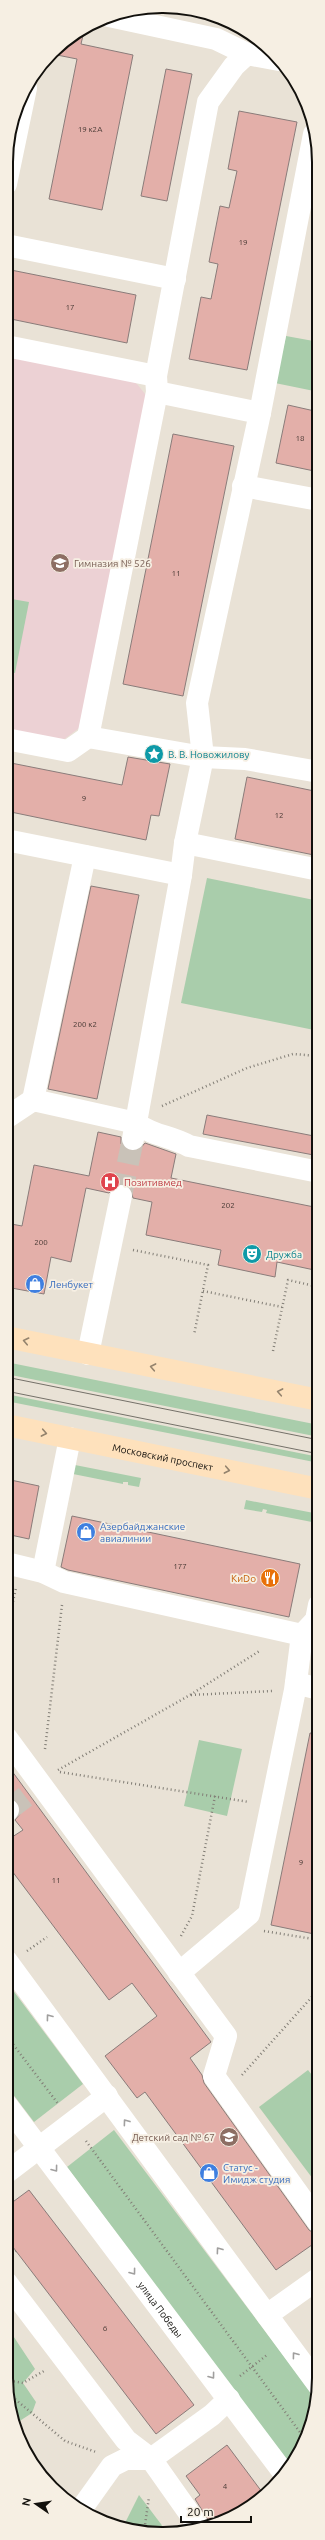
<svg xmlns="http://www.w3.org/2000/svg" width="325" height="2540" font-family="Ubuntu,sans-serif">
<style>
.industrial{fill:#ecd1d4}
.green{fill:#a9cdab}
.building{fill:#e3afa9;stroke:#8a7c7a}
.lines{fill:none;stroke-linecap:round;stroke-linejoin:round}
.minor-tunnel{stroke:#c9c2b8;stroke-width:22;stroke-dasharray:22 11;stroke-linecap:butt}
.path{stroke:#827e76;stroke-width:2.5;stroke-dasharray:1 3;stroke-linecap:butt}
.minor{stroke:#fff;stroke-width:22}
.major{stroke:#fee1bc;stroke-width:22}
.tram{stroke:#757169;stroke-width:1}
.oneway{stroke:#94836d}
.oneway2{stroke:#a09f9e}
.labels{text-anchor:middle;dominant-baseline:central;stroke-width:3.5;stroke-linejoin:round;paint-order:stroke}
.number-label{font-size:8px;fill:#463833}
.education-label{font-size:10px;fill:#785e54;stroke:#f6efe3;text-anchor:start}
.culture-label{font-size:10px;fill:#0d838f;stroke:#f6efe3;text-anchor:start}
.health-label{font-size:10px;fill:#be3a42;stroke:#f6efe3;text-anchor:start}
.shop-label{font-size:10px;fill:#366cbe;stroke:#f6efe3;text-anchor:start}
.street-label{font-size:10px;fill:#12100c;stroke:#f6efe3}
.food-label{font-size:10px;fill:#c56008;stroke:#f6efe3;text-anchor:end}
.rim{fill:none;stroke:#12100c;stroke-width:2}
</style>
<rect width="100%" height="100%" fill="#e9e2d6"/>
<path class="industrial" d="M6 353 127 378 137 384 145 394 146 402 79 728 63 740 15 734 11 725 6 724Z"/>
<g class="green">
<path d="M319 270V309L311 307Z"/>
<path d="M286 336 319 342V392L275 383Z"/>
<path d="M6 598 29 602 15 673 6 671Z"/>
<path d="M207 878 319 901V1031L181 1003Z"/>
<path d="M6 1362 319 1425V1437L6 1374Z"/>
<path d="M6 1394 319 1457V1463L6 1401Z"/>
<path d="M75 1465 141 1478 139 1487 128 1485V1482H123V1484L73 1474Z"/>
<path d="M246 1500 319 1514 317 1523 266 1513 267 1510 263 1509 262 1512 244 1509Z"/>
<path d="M199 1740 242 1749 227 1816 184 1806Z"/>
<path d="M6 1981 83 2084 34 2122 6 2085Z"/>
<path d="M308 2070 319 2084V2187L259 2107Z"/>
<path d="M114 2130 316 2399 303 2447 289 2465 67 2167Z"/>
<path d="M6 2325 35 2369 23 2383 36 2402 32 2413 15 2424 6 2377Z"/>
<path d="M139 2495 167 2532 152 2534 123 2527Z"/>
</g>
<g class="building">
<path d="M84 31 81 44 133 55 102 210 49 199 77 59 52 54 59 45Z"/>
<path d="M166 69 192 74 167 201 141 196Z"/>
<path d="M239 111 297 122 247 370 189 359 201 297 211 299 218 264 209 262 220 206 229 208 237 171 228 169Z"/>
<path d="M6 269 136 295 127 343 6 318Z"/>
<path d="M288 405 319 412V472L276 463Z"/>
<path d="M173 434 234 446 183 696 123 684Z"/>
<path d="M128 757 170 764 159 816 151 815 146 840 6 811V762L122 785Z"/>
<path d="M247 777 319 792V856L235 839Z"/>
<path d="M91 886 139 895 97 1099 48 1089Z"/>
<path d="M207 1115 319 1137V1156L203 1134Z"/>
<path d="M98 1132 121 1137V1144L130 1151H138L145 1143 176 1154 171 1178 319 1208V1271L277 1262 275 1277 218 1265 221 1250 146 1235 152 1202 133 1198 130 1187 123 1184H117L109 1193 86 1188 71 1262 51 1257 44 1294 6 1287V1223L22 1226 34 1165 89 1176Z"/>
<path d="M6 1479 39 1486 29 1539 6 1534Z"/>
<path d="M72 1516 300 1564 289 1617 68 1570 61 1567Z"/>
<path d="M310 1733 319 1734V1935L271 1925Z"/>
<path d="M6 1763 211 2042 190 2058 202 2075 204 2083 309 2230 319 2236V2240L276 2270 145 2092 137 2098 105 2056 157 2016 132 1983 109 2000 6 1863V1841L23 1830 15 1820 20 1814V1806L17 1801 6 1798Z"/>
<path d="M29 2190 194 2405 156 2434 6 2238V2207Z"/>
<path d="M227 2445 265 2496 212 2526 195 2499 200 2495 186 2476Z"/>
</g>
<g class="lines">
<g class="minor-tunnel">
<path d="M121 1196 133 1139"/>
<path d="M8 1810 29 1794"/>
</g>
<g class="path">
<path d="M162 1106 247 1068 293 1054 319 1056"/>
<path d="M133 1250 208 1265 194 1335"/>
<path d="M203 1291 282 1307"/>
<path d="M273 1351 288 1280 319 1287"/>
<path d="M6 1633 16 1588"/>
<path d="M191 1695 272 1691"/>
<path d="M45 1749 62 1605"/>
<path d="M58 1770 190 1695 261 1650"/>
<path d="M60 1772 249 1802"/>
<path d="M264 1931 319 1940"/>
<path d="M181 1936 192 1916 215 1796"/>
<path d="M27 1951 47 1937"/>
<path d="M6 2035 59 2105"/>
<path d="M242 2075 319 1989"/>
<path d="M86 2141 305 2439"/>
<path d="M6 2259 16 2251"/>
<path d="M240 2376 267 2355"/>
<path d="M6 2380 23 2383 44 2371"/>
<path d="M9 2394 65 2441 96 2452"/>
<path d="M144 2532 149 2497"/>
</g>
<g class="minor">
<path d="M109 16 216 39 247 54 279 60"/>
<path d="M6 184 26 88"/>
<path d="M6 245 175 279"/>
<path d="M6 346 156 376"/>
<path d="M157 392 260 413"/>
<path d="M243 486 319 500"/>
<path d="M88 737 157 392 156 376 208 102 234 66 247 54"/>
<path d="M6 739 68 751 88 737 203 757 245 759 319 772"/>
<path d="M6 840 181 875"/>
<path d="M185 843 319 870"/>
<path d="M33 1100 85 856"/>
<path d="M6 1118 33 1100 136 1123C155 1137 169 1135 189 1146L319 1172"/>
<path d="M133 1139 181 875 185 843 203 757 197 703 260 413 314 134"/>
<path d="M88 1354 121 1196"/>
<path d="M6 1563 43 1572 64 1582 302 1635 316 1620 319 1605"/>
<path d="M43 1572 70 1438"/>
<path d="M296 1683 319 1689"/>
<path d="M6 1737 226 2036 214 2076 319 2223"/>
<path d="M6 1812 8 1810"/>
<path d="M6 1960 319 2386"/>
<path d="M179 1973 249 1914 295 1690 302 1635"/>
<path id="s1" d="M6 2104 283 2472"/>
<path d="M6 2173 107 2096"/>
<path d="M6 2282 126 2440 151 2459 199 2527"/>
<path d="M267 2315 319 2278"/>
<path d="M82 2508 112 2466 126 2459H151L212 2415 229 2399"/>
</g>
<g class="major">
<path d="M6 1337 319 1400"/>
<path id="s2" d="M6 1425 319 1489"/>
</g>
<g class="tram">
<path d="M6 1377 319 1440"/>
<path d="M6 1391 319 1454"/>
</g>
</g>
<defs><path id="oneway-chevron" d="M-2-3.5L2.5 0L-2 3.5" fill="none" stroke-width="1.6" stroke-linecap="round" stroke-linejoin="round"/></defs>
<g class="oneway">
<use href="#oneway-chevron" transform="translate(26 1341) rotate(-168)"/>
<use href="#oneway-chevron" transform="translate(153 1367) rotate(-169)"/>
<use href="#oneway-chevron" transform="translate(280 1392) rotate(-169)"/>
<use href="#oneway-chevron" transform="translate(44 1433) rotate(11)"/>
<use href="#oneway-chevron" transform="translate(227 1470) rotate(11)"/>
</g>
<g class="oneway2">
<use href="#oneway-chevron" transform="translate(49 2017) rotate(-127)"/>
<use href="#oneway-chevron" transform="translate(126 2122) rotate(-126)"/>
<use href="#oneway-chevron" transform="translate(55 2169) rotate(53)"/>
<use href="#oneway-chevron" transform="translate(219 2250) rotate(-126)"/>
<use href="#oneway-chevron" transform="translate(133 2272) rotate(53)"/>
<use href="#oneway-chevron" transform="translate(295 2355) rotate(-127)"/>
<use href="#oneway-chevron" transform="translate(212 2376) rotate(53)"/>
</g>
<defs>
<symbol id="school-disc" viewBox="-11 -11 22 22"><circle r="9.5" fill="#8d6e63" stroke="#f6efe3"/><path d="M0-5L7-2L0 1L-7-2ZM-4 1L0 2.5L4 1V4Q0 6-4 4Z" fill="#fff"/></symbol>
<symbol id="sight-disc" viewBox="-11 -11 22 22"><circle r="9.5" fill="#0f9aa8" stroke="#f6efe3"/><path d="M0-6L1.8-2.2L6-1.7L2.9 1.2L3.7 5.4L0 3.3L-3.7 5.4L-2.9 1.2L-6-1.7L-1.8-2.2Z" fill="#fff"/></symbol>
<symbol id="hospital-disc" viewBox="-11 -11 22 22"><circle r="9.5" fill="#e0444e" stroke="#f6efe3"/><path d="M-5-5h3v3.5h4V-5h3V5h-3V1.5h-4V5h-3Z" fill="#fff"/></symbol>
<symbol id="theatre-disc" viewBox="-11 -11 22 22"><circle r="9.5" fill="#0f9aa8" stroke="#f6efe3"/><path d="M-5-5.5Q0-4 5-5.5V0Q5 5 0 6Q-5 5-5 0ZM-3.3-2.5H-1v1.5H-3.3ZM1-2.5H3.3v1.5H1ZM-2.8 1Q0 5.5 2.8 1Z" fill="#fff"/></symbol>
<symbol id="shop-disc" viewBox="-11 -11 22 22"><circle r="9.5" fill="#3f7fe0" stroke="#f6efe3"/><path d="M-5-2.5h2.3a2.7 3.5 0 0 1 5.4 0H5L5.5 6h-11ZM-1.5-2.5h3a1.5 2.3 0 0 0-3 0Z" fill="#fff"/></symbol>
<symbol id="restaurant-disc" viewBox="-11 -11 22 22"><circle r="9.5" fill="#e8710a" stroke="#f6efe3"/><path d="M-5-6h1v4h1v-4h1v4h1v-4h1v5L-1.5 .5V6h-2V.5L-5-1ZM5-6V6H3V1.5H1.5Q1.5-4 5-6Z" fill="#fff"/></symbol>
</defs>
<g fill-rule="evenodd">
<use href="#school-disc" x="49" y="552" width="22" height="22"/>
<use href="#sight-disc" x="143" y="743" width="22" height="22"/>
<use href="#hospital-disc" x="99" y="1171" width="22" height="22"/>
<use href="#theatre-disc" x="241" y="1243" width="22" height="22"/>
<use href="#shop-disc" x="24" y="1273" width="22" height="22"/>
<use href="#shop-disc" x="75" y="1521" width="22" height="22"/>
<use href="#restaurant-disc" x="259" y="1567" width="22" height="22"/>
<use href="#school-disc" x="218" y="2126" width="22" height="22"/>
<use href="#shop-disc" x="198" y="2162" width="22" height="22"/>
</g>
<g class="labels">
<g class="number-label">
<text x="90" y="129">19 к2А</text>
<text x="243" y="242">19</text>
<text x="70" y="307">17</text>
<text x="300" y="438">18</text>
<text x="176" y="573">11</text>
<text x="84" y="798">9</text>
<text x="279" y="815">12</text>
<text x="85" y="1024">200 к2</text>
<text x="228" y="1205">202</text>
<text x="41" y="1242">200</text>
<text x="180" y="1566">177</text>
<text x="301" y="1862">9</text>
<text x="56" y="1880">11</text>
<text x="105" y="2328">6</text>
<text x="225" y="2486">4</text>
</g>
<g class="education-label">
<text x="74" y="563">Гимназия № 526</text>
<text x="215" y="2137" text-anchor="end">Детский сад № 67</text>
</g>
<g class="culture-label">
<text x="168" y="754">В. В. Новожилову</text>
<text x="266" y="1254">Дружба</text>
</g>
<g class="health-label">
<text x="124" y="1182">Позитивмед</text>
</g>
<g class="shop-label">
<text x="49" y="1284">Ленбукет</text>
<text x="100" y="1526">Азербайджанские<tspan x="100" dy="12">авиалинии</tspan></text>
<text x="223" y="2167">Статус -<tspan x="223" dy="12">Имидж студия</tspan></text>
</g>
<g class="street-label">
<text stroke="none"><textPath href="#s2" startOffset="160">Московский проспект</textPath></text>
<text stroke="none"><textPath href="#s1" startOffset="257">улица Победы</textPath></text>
</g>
<g class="food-label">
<text x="256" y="1578">КиDo</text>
</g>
</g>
<path d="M0 0H325V2540H0ZM162 13H163A149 149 0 0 1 312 162V2378A149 149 0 0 1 163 2527H162A149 149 0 0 1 13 2378V162A149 149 0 0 1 162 13Z" fill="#f6efe3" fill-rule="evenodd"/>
<path class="rim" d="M162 13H163A149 149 0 0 1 312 162V2378A149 149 0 0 1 163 2527H162A149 149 0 0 1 13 2378V162A149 149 0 0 1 162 13Z"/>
<g transform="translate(36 2504) rotate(283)" stroke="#f6efe3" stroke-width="3" paint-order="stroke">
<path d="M0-3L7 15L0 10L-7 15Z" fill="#12100c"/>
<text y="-6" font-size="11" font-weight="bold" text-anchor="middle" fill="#12100c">N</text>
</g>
<path d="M181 2516v6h70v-6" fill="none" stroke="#12100c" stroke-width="2"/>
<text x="187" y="2516" font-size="12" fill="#12100c" stroke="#f6efe3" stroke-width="3" paint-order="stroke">20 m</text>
</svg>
